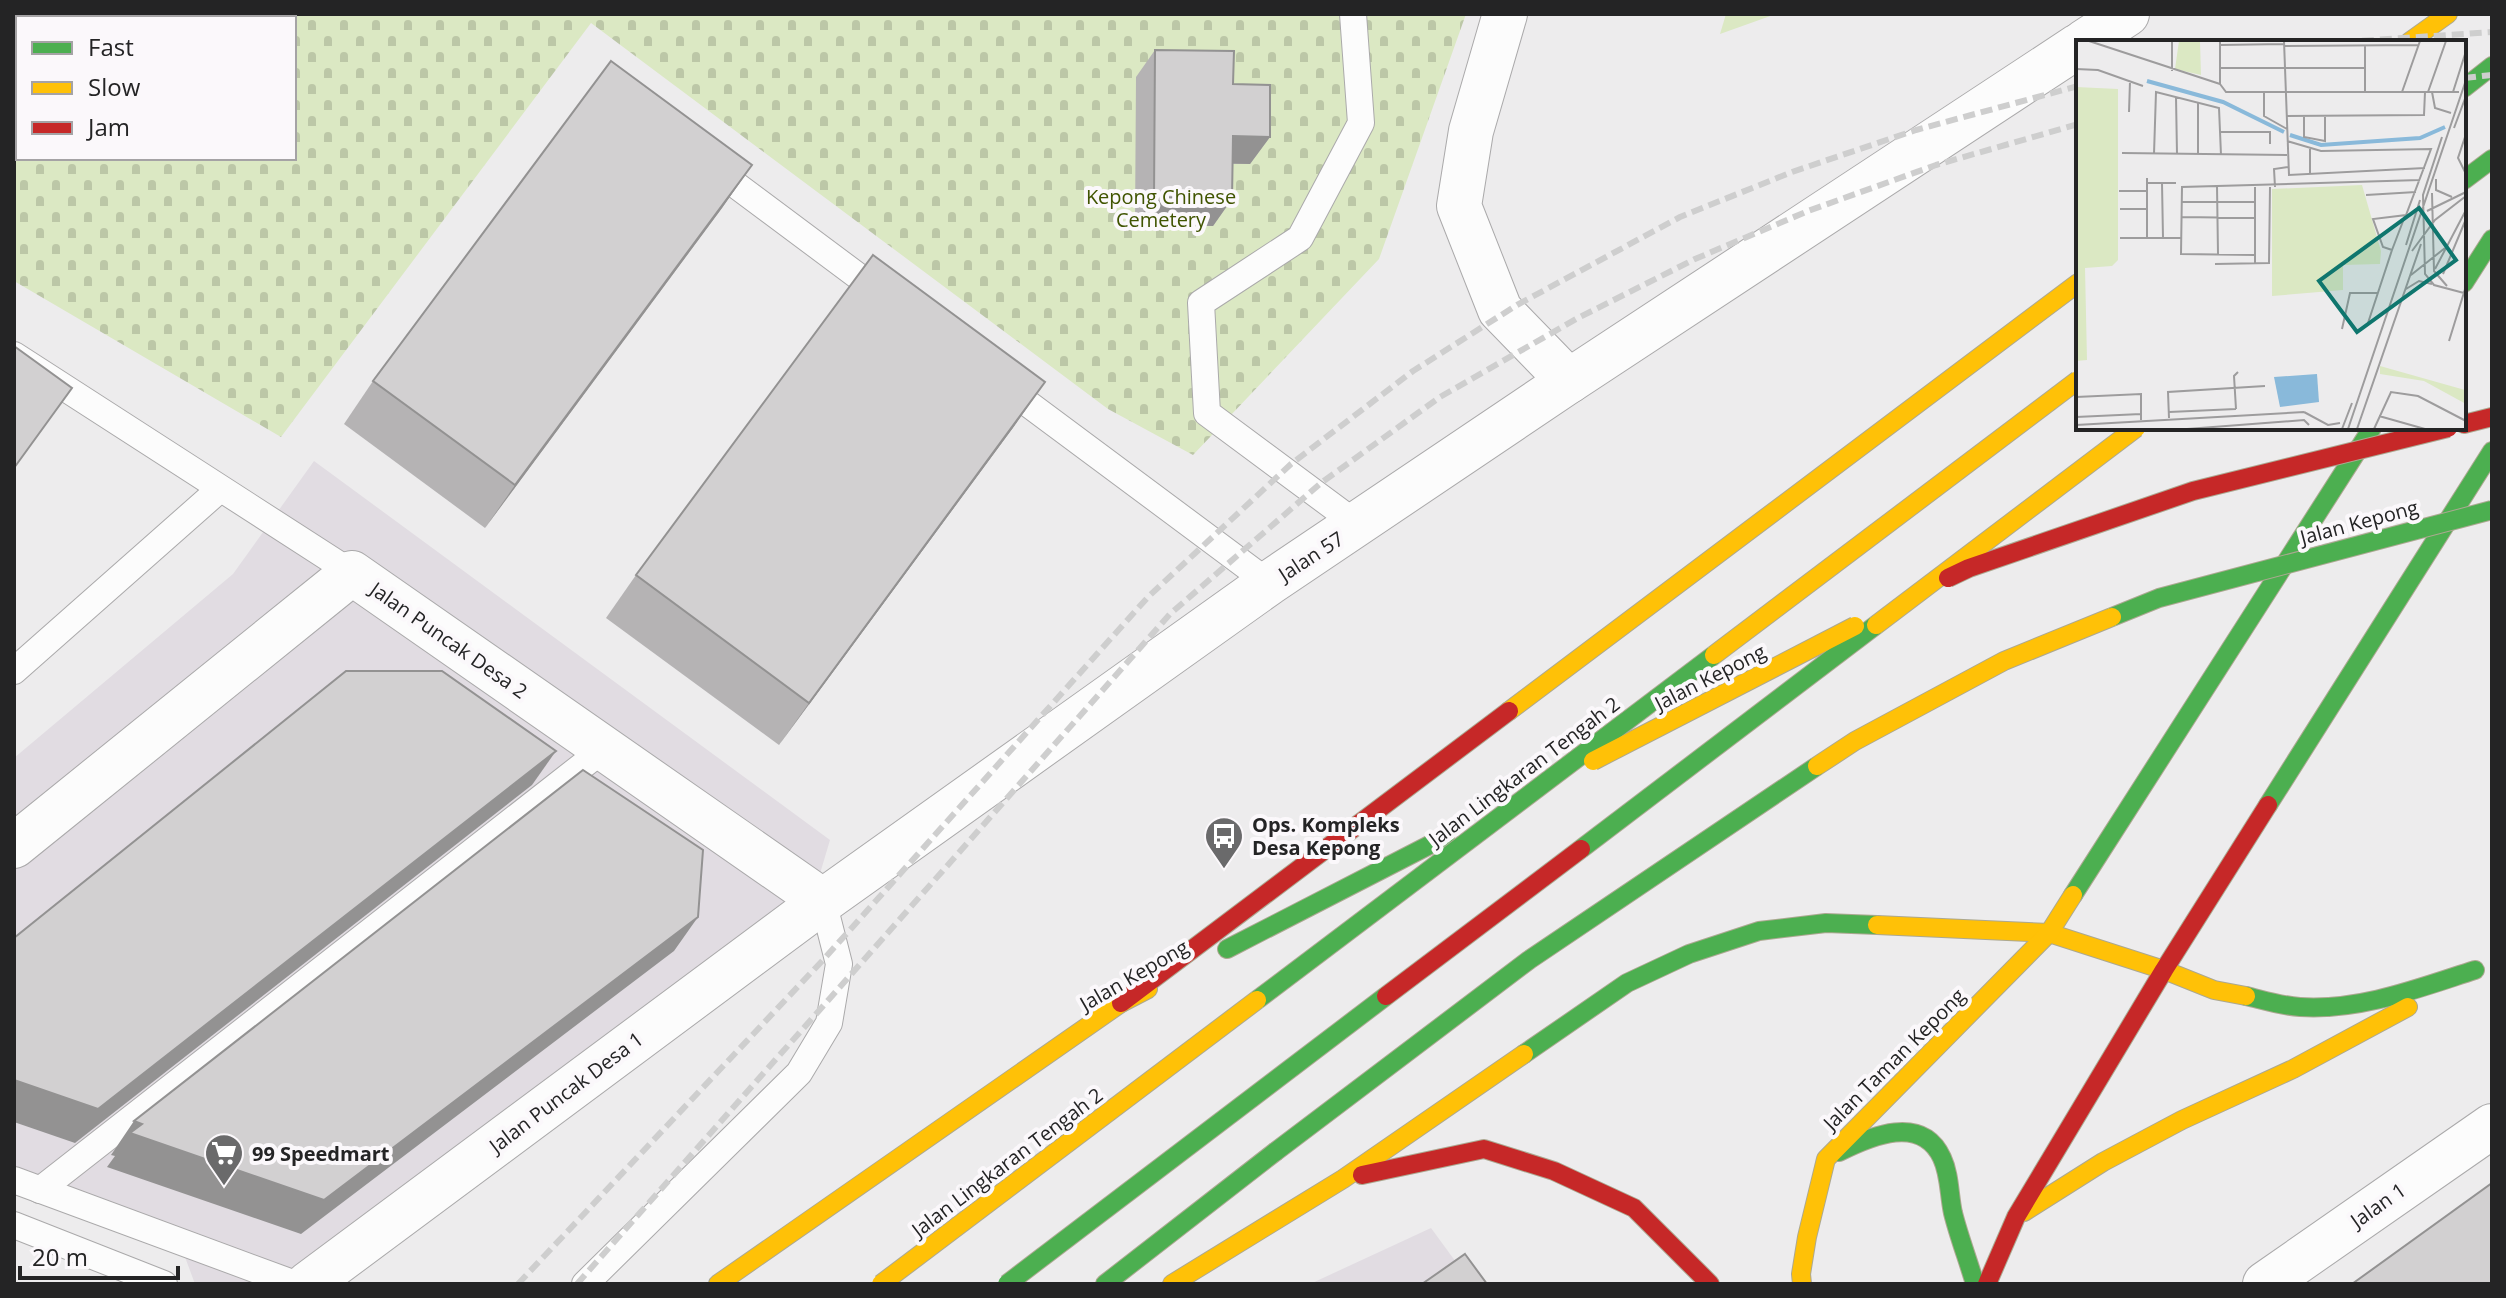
<svg xmlns="http://www.w3.org/2000/svg" width="2506" height="1298" font-family="'Open Sans',sans-serif">
<style>
.built{fill:#e1dce2}
.cemetery{fill:url(#cemetery-stones);fill-rule:evenodd}
.park{fill:url(#park-tufts)}
.lines{fill:none;stroke-linecap:round;stroke-linejoin:round}
.lane-casing{stroke:#aaa9aa;stroke-width:28}
.street-casing{stroke:#aaa9aa;stroke-width:46}
.fast-casing{stroke:#aca891;stroke-width:20}
.slow-casing{stroke:#aca891;stroke-width:20}
.jam-casing{stroke:#aca891;stroke-width:20}
.lane{stroke:#fcfcfc;stroke-width:26}
.street{stroke:#fcfcfc;stroke-width:44}
.fast{stroke:#4caf50;stroke-width:18}
.slow{stroke:#ffc107;stroke-width:18}
.jam{stroke:#c62828;stroke-width:18}
.rail{stroke:#cecece;stroke-width:6;stroke-dasharray:12 6;stroke-linecap:butt}
.fast-bridge-casing{stroke:#aca891;stroke-width:20;stroke-linecap:butt}
.slow-bridge-casing{stroke:#aca891;stroke-width:20;stroke-linecap:butt}
.jam-bridge-casing{stroke:#aca891;stroke-width:20;stroke-linecap:butt}
.fast-bridge{stroke:#4caf50;stroke-width:18}
.slow-bridge{stroke:#ffc107;stroke-width:18}
.jam-bridge{stroke:#c62828;stroke-width:18}
.wall{fill:#b5b3b4}
.shaded-wall{fill:#939292}
.building{fill:#d2d0d1;stroke:#939292;stroke-width:2}
.labels{text-anchor:middle;dominant-baseline:central;stroke-width:8;stroke-linejoin:round;paint-order:stroke}
.park-label{font-size:20px;fill:#405401;stroke:#fbf8fb}
.street-label{font-size:20px;fill:#242425;stroke:#fbf8fb}
.poi-label{font-size:20px;font-weight:bold;fill:#242425;stroke:#fbf8fb;text-anchor:start}
.inset-river{fill:none;stroke:#89b9da;stroke-width:4}
.inset-road{fill:none;stroke:#9d9c9d;stroke-width:2}
.view{fill:#0f766e;fill-opacity:0.15;stroke:#0f766e;stroke-width:4}
.inset-edge{fill:none;stroke:#242425;stroke-width:4}
</style>
<defs>
<pattern id="cemetery-stones" width="16" height="16" patternUnits="userSpaceOnUse" patternTransform="scale(2)"><rect width="16" height="16" fill="#dbe8c3"/><path d="M2 7V4a2 2 0 0 1 4 0v3zM10 15v-3a2 2 0 0 1 4 0v3z" fill="#bcc7a7"/></pattern>
<pattern id="park-tufts" width="24" height="20" patternUnits="userSpaceOnUse" patternTransform="scale(2)"><rect width="24" height="20" fill="#dbe8c3"/><path d="M3 7l-1-3M5 7V3M7 7l1-3M15 17l-1-3M17 17v-4M19 17l1-3" fill="none" stroke="#bcc7a7"/></pattern>
</defs>
<rect width="100%" height="100%" fill="#edeced"/>
<g class="built">
<path d="M314 461 830 840 802 934 346 1284H195L185 1257 14 1190V758L233 574Z"/>
<path d="M1431 1228 1472 1284H1310Z"/>
</g>
<path class="cemetery" d="M14 14H1466L1379 259 1193 455 1108 409 591 23 281 437 14 281ZM18 18H294V158H18Z"/>
<path class="park" d="M1726 14H1776L1720 34Z"/>
<g class="lines">
<defs>
<g id="lane">
<path d="M1353 14 1361 123 1300 238 1201 303 1207 413 1358 525"/>
<path d="M709 165 886 297"/>
<path d="M14 355 352 573"/>
<path d="M1003 385 1269 583"/>
<path d="M14 671 220 489"/>
<path d="M14 1180 295 1284"/>
<path d="M40 1190 605 748"/>
<path d="M14 1225 164 1284"/>
<path d="M585 1284 799 1073 829 1023 839 964 823 901"/>
</g>
<g id="street">
<path d="M2084 42 2127 14"/>
<path d="M1569 381 2078 46"/>
<path d="M14 846 352 573 823 901"/>
<path d="M308 1284 823 901 1269 583 1569 381 1500 310 1459 206 1471 131 1505 14"/>
<path d="M2265 1284 2492 1126"/>
</g>
<g id="fast">
<path d="M2464 88 2492 66"/>
<path d="M2464 180 2492 159"/>
<path d="M2464 283 2492 239"/>
<path d="M2268 805 2492 451"/>
<path d="M2073 895 2372 428"/>
<path d="M1227 949 1445 837"/>
<path d="M2246 996C2263 1000 2282 1006 2300 1007 2360 1011 2419 988 2475 970"/>
<path d="M1524 1054 1627 983 1689 954 1759 931 1826 923 1877 925"/>
<path d="M1839 1152C1871 1136 1922 1114 1942 1158 1950 1175 1949 1195 1953 1213 1959 1237 1968 1260 1975 1284"/>
<path d="M1105 1284 1275 1152"/>
</g>
<g id="slow">
<path d="M2409 42 2448 14"/>
<path d="M1509 711 2078 283"/>
<path d="M1877 925 2049 933 2164 970 2214 990 2246 996"/>
<path d="M2024 1212 2103 1162 2182 1120 2293 1069 2408 1007"/>
<path d="M718 1284 1121 1003 1148 989"/>
<path d="M1172 1284 1343 1179 1524 1054"/>
<path d="M1802 1284 1801 1274 1807 1237 1826 1159 2049 933 2073 895"/>
</g>
<g id="jam">
<path d="M2464 424 2492 417"/>
<path d="M1121 1003 1509 711"/>
<path d="M1362 1175 1484 1149 1554 1171 1634 1208 1710 1284"/>
<path d="M1987 1284 2016 1217 2164 970 2268 805"/>
</g>
</defs>
<use href="#lane" class="lane-casing"/>
<use href="#street" class="street-casing"/>
<use href="#fast" class="fast-casing"/>
<use href="#slow" class="slow-casing"/>
<use href="#jam" class="jam-casing"/>
<use href="#lane" class="lane"/>
<use href="#street" class="street"/>
<use href="#fast" class="fast"/>
<use href="#slow" class="slow"/>
<use href="#jam" class="jam"/>
<g class="rail">
<path d="M2344 42 2492 32"/>
<path d="M2464 78 2492 75"/>
<path d="M518 1284 823 960 1148 597 1291 464 1413 371 1517 305 1680 217 1792 172 1916 130 2078 86"/>
<path d="M577 1284 1170 614 1321 483 1440 397 1576 319 1695 259 1808 211 1936 165 2078 124"/>
</g>
<defs>
<g id="fast-bridge">
<path d="M2112 617 2159 598 2492 510"/>
<path d="M1581 849 1876 625"/>
<path d="M1257 1000 1714 655"/>
<path d="M1275 1152 1529 960 1817 766"/>
<path d="M1007 1284 1386 996"/>
</g>
<g id="slow-bridge">
<path d="M1876 625 2136 428"/>
<path d="M1714 655 2078 380"/>
<path d="M1593 761 1855 626"/>
<path d="M1817 766 1855 741 2004 661 2112 617"/>
<path d="M881 1284 1257 1000"/>
</g>
<g id="jam-bridge">
<path d="M1948 578 1969 568 2193 491 2448 428"/>
<path d="M1386 996 1581 849"/>
</g>
</defs>
<use href="#fast-bridge" class="fast-bridge-casing"/>
<use href="#slow-bridge" class="slow-bridge-casing"/>
<use href="#jam-bridge" class="jam-bridge-casing"/>
<use href="#fast-bridge" class="fast-bridge"/>
<use href="#slow-bridge" class="slow-bridge"/>
<use href="#jam-bridge" class="jam-bridge"/>
</g>
<g class="wall">
<path d="M1155 50 1233 84 1270 137 1250 164H1233L1232 199 1213 226 1135 224 1136 77Z"/>
<path d="M752 165 722 208 485 528 344 424 373 381Z"/>
<path d="M1015 425 779 745 606 618 636 575Z"/>
</g>
<g class="shaded-wall">
<path d="M1233 136 1270 137 1250 164 1214 163Z"/>
<path d="M752 165 722 208 485 528 515 485Z"/>
<path d="M1154 197 1232 199 1213 226 1135 224Z"/>
<path d="M1045 382 1015 425 779 745 809 703Z"/>
<path d="M556 751 532 785 75 1143 14 1122V1080Z"/>
<path d="M698 917 674 951 301 1234 107 1167 115 1156 111 1155 134 1121Z"/>
</g>
<g class="building">
<path d="M1155 50 1234 51 1233 84 1270 85V137L1233 136 1232 199 1154 197Z"/>
<path d="M611 61 752 165 515 485 373 381Z"/>
<path d="M873 255 1045 382 809 703 636 575Z"/>
<path d="M14 346 72 388 14 468Z"/>
<path d="M346 671H442L556 751 98 1109 14 1080V938Z"/>
<path d="M583 770 703 850 698 917 324 1200 130 1133 142 1124 134 1121Z"/>
<path d="M2492 1183V1284H2352Z"/>
<path d="M1465 1254 1487 1284H1422Z"/>
</g>
<defs>
<symbol id="bus-pin" viewBox="-11 -11 22 30"><path d="M0 17L-7.5 6A9.5 9.5 0 1 1 7.5 6Z" fill="#6a6a6b" stroke="#fbf8fb"/><path d="M-5-6H5V4H4V6H2V4H-2V6H-4V4H-5ZM-3.5-4V0h7V-4ZM-3.5 1.2v1.5H-2V1.2ZM2 1.2v1.5H3.5V1.2Z" fill="#fff"/></symbol>
<symbol id="supermarket-pin" viewBox="-11 -11 22 30"><path d="M0 17L-7.5 6A9.5 9.5 0 1 1 7.5 6Z" fill="#6a6a6b" stroke="#fbf8fb"/><path d="M-6-5.5h2.5l.6 2H6L4.5 2H-2.5L-4.4-4H-6ZM-1.5 3.2a1.3 1.3 0 1 0 .1 0ZM3 3.2a1.3 1.3 0 1 0 .1 0Z" fill="#fff"/></symbol>
</defs>
<g fill-rule="evenodd">
<use href="#bus-pin" x="1202" y="814" width="44" height="60"/>
<use href="#supermarket-pin" x="202" y="1131" width="44" height="60"/>
</g>
<g class="labels">
<g class="park-label">
<text x="1161" y="196">Kepong Chinese<tspan x="1161" dy="23">Cemetery</tspan></text>
</g>
<g class="street-label">
<text transform="translate(2359 522) rotate(-15)">Jalan Kepong</text>
<text transform="translate(1311 556) rotate(-33)">Jalan 57</text>
<text transform="translate(449 640) rotate(35)">Jalan Puncak Desa 2</text>
<text transform="translate(1710 677) rotate(-27)">Jalan Kepong</text>
<text transform="translate(1524 771) rotate(-37)">Jalan Lingkaran Tengah 2</text>
<text transform="translate(1134 975) rotate(-30)">Jalan Kepong</text>
<text transform="translate(1894 1059) rotate(-45)">Jalan Taman Kepong</text>
<text transform="translate(566 1092) rotate(-37)">Jalan Puncak Desa 1</text>
<text transform="translate(1007 1162) rotate(-37)">Jalan Lingkaran Tengah 2</text>
<text transform="translate(2378 1205) rotate(-35)">Jalan 1</text>
</g>
<g class="poi-label">
<text x="1252" y="824">Ops. Kompleks<tspan x="1252" dy="23">Desa Kepong</tspan></text>
<text x="252" y="1153">99 Speedmart</text>
</g>
</g>
<g transform="translate(2076 40)">
<rect width="390" height="390" fill="#edeced"/>
<path d="M304 326 389 350 390 364 348 341 304 334Z" fill="#dbe8c3"/>
<path d="M0 47 42 49V220L36 226 9 228 11 320 0 321ZM286 145 305 211 304 224 267 225V250L196 256V149Z" fill="#dbe8c3"/>
<path d="M103 1H124L125 35 99 29Z" fill="#dbe8c3"/>
<path d="M241 334 243 362 204 367 198 337Z" fill="#89b9da"/>
<path class="inset-river" d="M71 41 147 62 208 92M214 95 245 105 344 98 369 87"/>
<path class="inset-road" d="M13 1 144 44M96 1V31M144 1V44M208 1 213 135 349 128M144 5 208 4M208 6 343 5M289 6V52M144 28H289M0 29 22 30 67 46M144 44 150 52H383M188 52V76L211 89M326 52 344 1M352 52 370 1M356 52 359 68 375 73M377 52 390 11M100 57 101 114M122 63V114M53 72 54 41M210 76 348 75 349 52M228 76V97L249 101V76M378 88 390 56M145 92H194V104M390 94 382 118 390 134M366 97 347 155 349 234 358 245 388 253M211 101 245 111 355 109 330 175 297 179 307 207 316 210 292 283M234 109V134M46 113 211 115M78 114 80 52 143 68 145 115M71 138V198M360 139V150L376 157M71 143H100M86 143 87 198M141 146 142 214M179 147V223M199 147 198 129 212 127M43 151H70M356 153 358 231 371 246M290 155 340 152M105 162H179M44 169H71M351 171 390 152M105 177 179 178M44 198H105M330 205 344 160M316 210 329 176M336 211 359 180 390 156M179 215 105 214 106 147 344 140M139 224 193 223 194 147M359 229 390 170M367 234 390 179M335 235 369 208M330 249 343 241 356 244M266 289 274 253H302M373 301 390 246M0 357 65 354V380M160 369 158 336 162 332M93 372 160 369M228 372 252 385 264 383M303 376 349 389M0 377 65 374M93 378 92 352 189 346M0 385 228 372M111 389 228 380 233 385M266 389 276 363M272 389 390 40M281 389 345 204M298 389 315 352 342 356 390 381"/>
<path class="view" d="M343 168 380 220 281 292 243 241Z"/>
<rect width="390" height="390" class="inset-edge"/>
</g>
<rect width="2506" height="1298" fill="none" stroke="#242425" stroke-width="32"/>
<rect x="16" y="16" width="280" height="144" fill="#fbf8fb" stroke="#a5a3a5" stroke-width="2"/>
<rect x="32" y="42" width="40" height="12" fill="#4caf50" stroke="#a5a3a5" stroke-width="2"/>
<text x="88" y="56" font-size="24" fill="#242425">Fast</text>
<rect x="32" y="82" width="40" height="12" fill="#ffc107" stroke="#a5a3a5" stroke-width="2"/>
<text x="88" y="96" font-size="24" fill="#242425">Slow</text>
<rect x="32" y="122" width="40" height="12" fill="#c62828" stroke="#a5a3a5" stroke-width="2"/>
<text x="88" y="136" font-size="24" fill="#242425">Jam</text>
<path d="M20 1266v12h158v-12" fill="none" stroke="#242425" stroke-width="4"/>
<text x="32" y="1266" font-size="24" fill="#242425" stroke="#fbf8fb" stroke-width="6" paint-order="stroke">20 m</text>
</svg>
